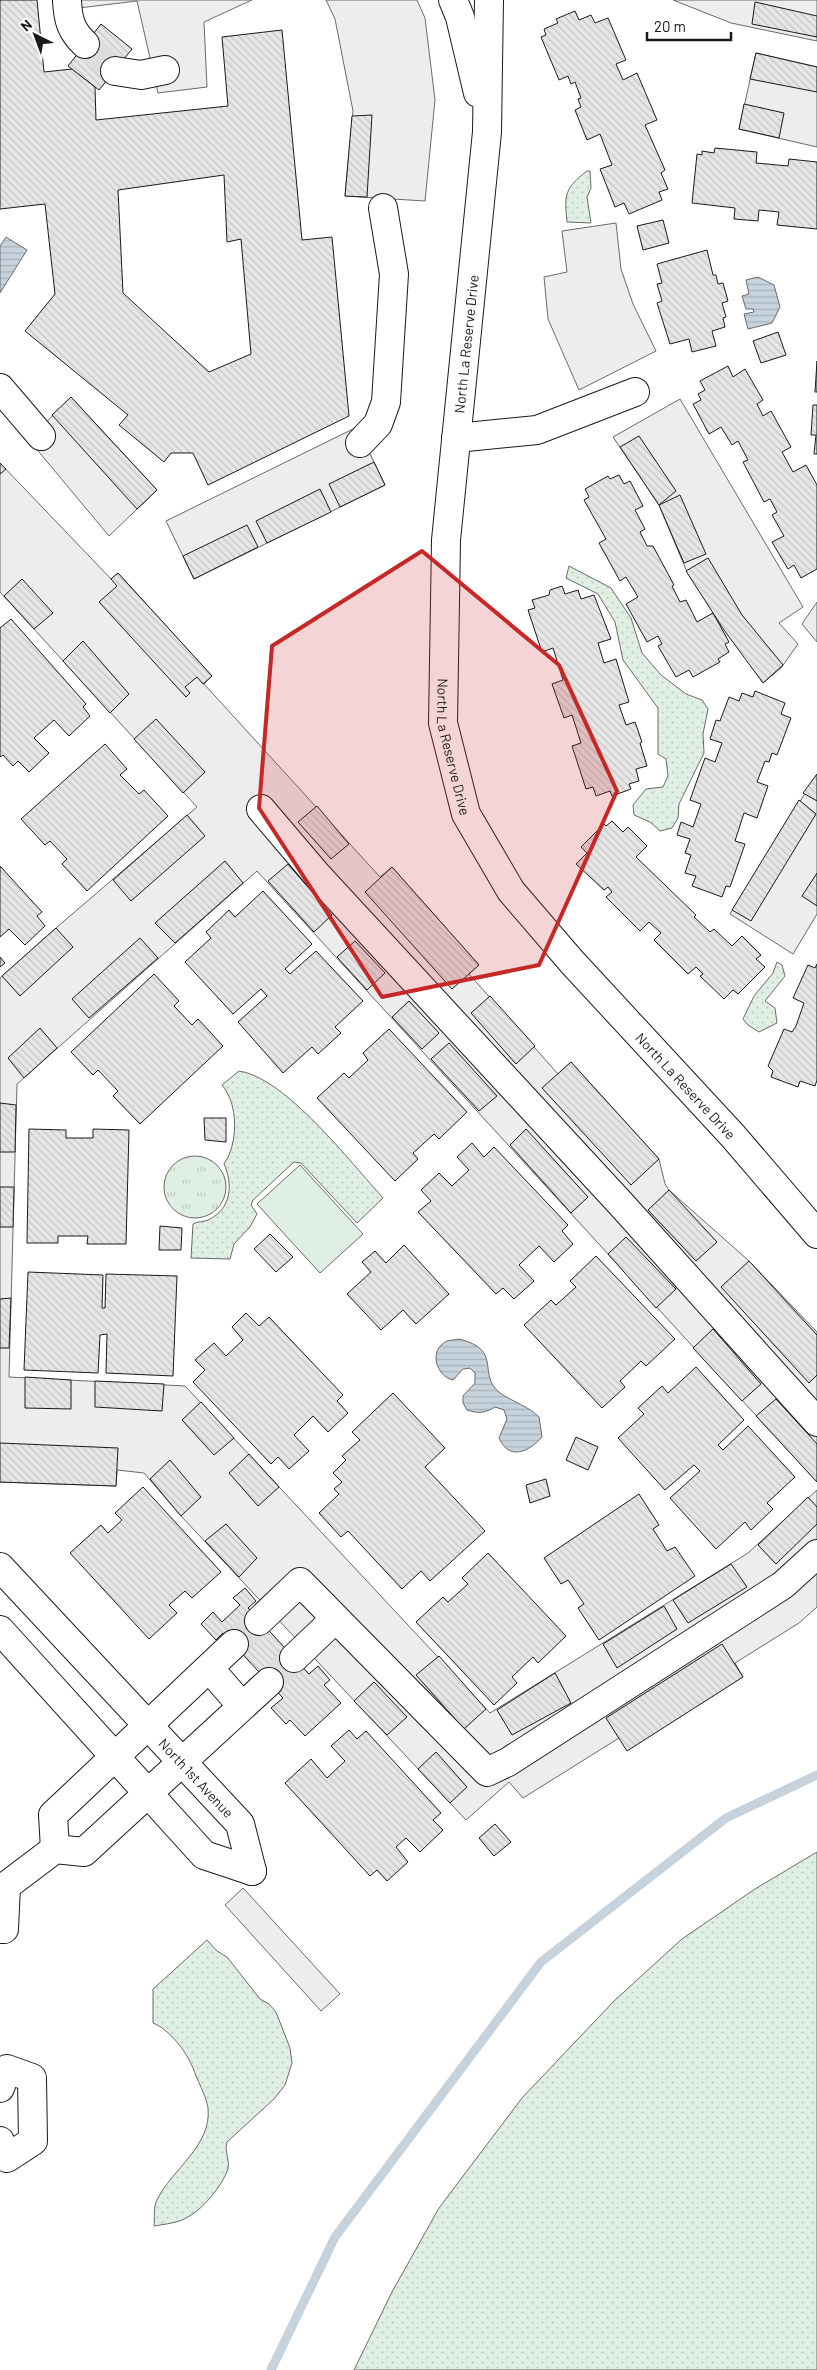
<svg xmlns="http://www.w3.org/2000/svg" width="817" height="2370" font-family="Barlow,sans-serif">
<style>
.grass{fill:url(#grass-dots);stroke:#6a6a6a}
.park{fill:url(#park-tufts);stroke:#6a6a6a}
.pitch{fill:#e0efe3;stroke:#6a6a6a}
.parking{fill:#ededed;stroke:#6a6a6a}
.water{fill:url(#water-rules);stroke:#6a6a6a}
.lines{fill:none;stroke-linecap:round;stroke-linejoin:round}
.stream{stroke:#c6d2dc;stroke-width:9}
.building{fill:url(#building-back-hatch);stroke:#1a1a1a;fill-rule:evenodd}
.minor-tunnel{stroke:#ddd;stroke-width:28;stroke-dasharray:28 14;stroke-linecap:butt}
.minor-casing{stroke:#1a1a1a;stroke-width:30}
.minor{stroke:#fff;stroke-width:28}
.marked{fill:#c62828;fill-opacity:0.2;stroke:#c62828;stroke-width:4;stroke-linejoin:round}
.labels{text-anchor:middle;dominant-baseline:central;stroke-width:4;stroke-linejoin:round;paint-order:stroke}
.street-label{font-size:14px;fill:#1a1a1a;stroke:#fff}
</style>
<defs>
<pattern id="grass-dots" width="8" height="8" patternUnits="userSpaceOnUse" patternTransform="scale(1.25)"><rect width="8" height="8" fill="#e0efe3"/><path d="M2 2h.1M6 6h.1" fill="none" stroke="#c0ccc2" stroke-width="1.8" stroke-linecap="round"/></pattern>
<pattern id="park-tufts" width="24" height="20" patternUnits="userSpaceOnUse" patternTransform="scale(1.25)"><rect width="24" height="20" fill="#e0efe3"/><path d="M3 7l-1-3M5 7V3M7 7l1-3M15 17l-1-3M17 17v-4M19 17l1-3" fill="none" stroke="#c0ccc2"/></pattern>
<pattern id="water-rules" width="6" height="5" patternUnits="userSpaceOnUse" patternTransform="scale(1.25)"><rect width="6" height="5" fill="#c6d2dc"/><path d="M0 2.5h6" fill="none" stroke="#aab4bc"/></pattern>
<pattern id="building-back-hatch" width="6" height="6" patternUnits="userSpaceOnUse" patternTransform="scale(1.25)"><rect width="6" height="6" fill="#e6e6e6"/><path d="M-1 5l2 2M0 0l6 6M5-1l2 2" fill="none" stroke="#c5c5c5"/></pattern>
</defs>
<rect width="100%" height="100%" fill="#fff"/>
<g class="grass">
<path d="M587 171H590L591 188 587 197 591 223 567 222C564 194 565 188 587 171Z"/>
<path d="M569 566 611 588 631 618 642 653 661 675 686 694 702 700 708 709 703 734 704 753 679 804 678 818 672 828 660 831 650 822 634 815 633 805 646 789 663 787 668 776 666 759 658 754V708L623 660 615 622 598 594 566 578Z"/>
<path d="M777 962 782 965 785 976 765 1001 775 1008 777 1023 759 1032 748 1025 743 1019 754 996 773 973Z"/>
<path d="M239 1071C286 1078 351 1163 383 1198L357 1223 301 1163 294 1162 253 1200 251 1205 257 1214 250 1227 234 1244 230 1259 191 1258 193 1224C198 1221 203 1222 208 1220 232 1209 233 1184 224 1164 238 1144 239 1105 222 1085Z"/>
<path d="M817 1852V2370H354L392 2292 439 2208 522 2098 614 2001 682 1939 755 1889Z"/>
<path d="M207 1940 217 1951 227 1957 260 1999 269 2004 276 2012 290 2048 292 2063 285 2085 274 2099 227 2142C224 2151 230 2160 228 2169 222 2186 204 2208 188 2217 178 2223 166 2224 154 2226 155 2219 153 2207 157 2200 171 2170 212 2146 208 2108 206 2095 197 2080 193 2068 186 2051 170 2030 153 2023V1989Z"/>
</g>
<circle class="park" cx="195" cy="1187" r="31"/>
<path class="pitch" d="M300 1165 363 1234 320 1273 257 1204Z"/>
<g class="parking">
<path d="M62 0H252L204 22 207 87 158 93 137 1 62 10Z"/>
<path d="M326 0H417L425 18 435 100 425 201 345 196 353 111 335 19Z"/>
<path d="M673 0H817V41L731 23Z"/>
<path d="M756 53 817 67V147L739 129Z"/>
<path d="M616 223 621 269 633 304 656 351 579 390 548 319 544 277 567 272 562 231Z"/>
<path d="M71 397 157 490 109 536 29 440Z"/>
<path d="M680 399 803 607 779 623 798 644 781 668 763 683 687 572 659 505 613 437Z"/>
<path d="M357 427 385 485 194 579 166 521Z"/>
<path d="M0 463 111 579 118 573 212 676 204 684 380 877 392 867 479 965 469 974 558 1074 571 1062 659 1159 665 1184 669 1190 749 1261 817 1332V1482L257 871 17 1084 9 1377 185 1386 490 1713 748 1553 817 1490V1607L799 1623 735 1663 743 1677 619 1738 523 1798 509 1782 466 1820 181 1516 144 1473 117 1470 116 1486 0 1482V978L56 928 197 807 0 592Z"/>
<path d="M817 602V642L802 624Z"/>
<path d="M817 774V914L793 954 730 914Z"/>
<path d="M243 1888 340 1994 321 2011 225 1905Z"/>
</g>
<g class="water">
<path d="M6 237 27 250 0 293V246Z"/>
<path d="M758 277 774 285 780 307 772 323 748 329 744 314 754 312 753 309H746L742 296 749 294 746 280Z"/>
<path d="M459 1339C504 1350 476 1374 500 1393 513 1402 528 1406 539 1417L542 1437C529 1452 509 1461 499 1438L507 1419 504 1410 495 1407C485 1413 479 1414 467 1410L463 1403V1396L475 1383V1373L470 1368 463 1369 453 1380C436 1376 428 1350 447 1341 450 1340 455 1340 459 1339Z"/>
</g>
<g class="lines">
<path class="stream" d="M271 2370 335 2237 541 1962 726 1818 817 1775"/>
</g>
<g class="building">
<path d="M0 0H37L44 72 72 69 95 87 96 120 228 106 222 37 282 30 302 240 332 237 349 416 208 485 193 453H171L164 462 119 425 128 415 25 331 55 294 45 204 0 209ZM224 175 227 242 241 239 251 354 209 372 123 293 118 190Z"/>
<path d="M755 2 817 16V37L752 24Z"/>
<path d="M575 11 579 20 591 15 595 23 608 18 626 60 616 64 623 80 637 73 657 120 645 125 665 170 661 173 668 189 659 192 662 200 629 214 624 203 615 207 600 169 612 165 600 134 587 140 575 110 581 107 578 99 581 98 575 82 571 84 568 76 559 80 541 37 546 35 544 29 558 23 556 19Z"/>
<path d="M101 24 132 49 99 90 68 66Z"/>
<path d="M756 53 817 67V92L750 79Z"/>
<path d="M744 104 784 113 779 138 739 129Z"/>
<path d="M372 115 367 197 345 196 352 116Z"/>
<path d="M715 148 757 152 756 163 788 166 789 159 817 162V229L777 225 779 212 759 210 758 221 734 219 735 208 692 203 697 154 702 155V151L714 153Z"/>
<path d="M663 220 669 243 643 250 637 226Z"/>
<path d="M707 250 713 275H716L718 284 723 283 728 301 722 303 726 317 723 318 725 327 712 331 716 346 692 352 689 339 670 344 657 303 662 301 657 284 662 283 657 264Z"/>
<path d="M778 332 786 355 761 363 753 341Z"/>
<path d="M817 361V392H815Z"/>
<path d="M728 366 733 377 745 369 763 400 757 404 763 416 771 411 791 447 782 452 793 472 806 465 817 485V569L801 578 794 565 788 569 772 542 784 536 772 515 777 512 770 499 764 502 743 462 748 460 738 441 732 445 721 427 709 434 693 404 701 400 698 394 705 390 700 381Z"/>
<path d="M71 397 157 490 137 509 52 415Z"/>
<path d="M813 405H817V454H814L816 435H811Z"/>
<path d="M639 436 676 491 659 505 620 447Z"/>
<path d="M374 462 385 485 340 507 329 484Z"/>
<path d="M0 463 6 469 0 474Z"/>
<path d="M619 475 624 484 630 481 643 506 635 510 645 529 640 532 647 546H653L674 585 672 586 680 602 686 600 697 622 713 613 729 642 725 644 729 652 718 659 720 662 693 677 689 670 676 677 658 646 662 644 658 636 647 642 626 604 638 597 626 577 620 581 599 543 606 539 584 500 589 497 585 489 608 476 610 479Z"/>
<path d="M320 489 331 512 267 543 256 521Z"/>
<path d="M680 495 706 554 684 563 659 505Z"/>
<path d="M247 525 258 547 194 579 183 556Z"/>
<path d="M708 558 742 615 783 665 763 683 724 630 686 571Z"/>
<path d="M118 573 212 676 203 684 197 677 185 687 190 693 186 697 99 602 117 586 111 579Z"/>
<path d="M22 579 53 613 34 629 4 596Z"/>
<path d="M562 586 565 594 578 590 581 599 594 595 611 639 598 643 604 663 616 659 629 702 619 705 626 725 635 722 642 742 640 743 647 766 636 769 639 781 629 784 631 789 612 796 610 791 596 796 593 787 586 789 572 746 581 743 572 715 564 718 552 684 563 680 553 648 542 652 528 610 535 608 532 600 549 595 550 590Z"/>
<path d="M11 619 86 704 83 707 90 716 69 736 54 720 34 738 49 753 29 772 18 761 13 766 3 755 0 757V628Z"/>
<path d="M83 641 129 694 110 713 63 661Z"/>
<path d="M755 691 785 703 781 714 791 718 777 755 772 753 769 762 765 761 757 782 768 786 757 818 744 813 735 841 745 844 730 887 726 886 722 897 692 886 696 876 685 873 691 855 685 853 690 839 677 835 681 822 693 827 701 804 690 800 705 758 715 762 722 743 710 739 716 720 720 721 729 697 739 701 742 693 753 697Z"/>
<path d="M156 719 205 772 183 793 134 739Z"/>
<path d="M105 744 127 769 120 775 139 794 144 790 168 816 87 891 62 864 67 859 50 841 45 845 21 819Z"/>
<path d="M817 774V801L803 793Z"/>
<path d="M799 800 816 814 751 921 732 910Z"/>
<path d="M317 806 349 844 331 859 298 822Z"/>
<path d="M187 815 205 836 131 901 113 880Z"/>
<path d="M612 821 623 832 628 827 647 846 636 857 696 915 694 917 710 932 714 929 732 946 742 936 761 955 756 959 765 967 738 994 733 990 724 999 700 976 703 974 696 967 688 974 654 940 661 933 649 922 640 931 606 897 612 892 608 887 604 890 576 864 587 853 581 847 604 824 606 826Z"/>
<path d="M225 861 243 883 175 943 155 923Z"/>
<path d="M288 864 332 915 314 932 268 881Z"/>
<path d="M0 866 42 912 37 916 45 926 25 945 9 929 0 937Z"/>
<path d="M392 867 479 965 452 989 365 892Z"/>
<path d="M817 873V906L802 896Z"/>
<path d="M263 891 312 944 285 969 290 974 316 951 363 1001 335 1027 341 1033 318 1054 312 1047 283 1073 238 1022 267 996 261 989 233 1014 185 962 211 938 206 932 229 910 235 917Z"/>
<path d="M56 928 73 947 20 996 2 976Z"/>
<path d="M140 938 158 958 89 1018 72 999Z"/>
<path d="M355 941 385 973 367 990 337 957Z"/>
<path d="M0 957 5 963 0 967Z"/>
<path d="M817 964V1080L815 1086 800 1081 798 1087 771 1077 773 1071 768 1066 784 1029 792 1032 796 1026 804 1003 793 998 808 965 815 968Z"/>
<path d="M154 974 179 1001 174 1006 192 1025 198 1019 223 1046 140 1124 113 1096 118 1091 98 1070 93 1075 71 1052Z"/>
<path d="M490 996 535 1046 516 1064 471 1013Z"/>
<path d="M409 1001 439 1033 422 1049 392 1017Z"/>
<path d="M40 1028 57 1048 24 1078 8 1058Z"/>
<path d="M389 1029 467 1112 439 1139 434 1134 413 1153 418 1159 395 1181 317 1098 344 1073 349 1078 368 1060 363 1053Z"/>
<path d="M449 1043 497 1096 479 1111 431 1059Z"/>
<path d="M571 1062 659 1159 631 1185 542 1088Z"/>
<path d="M0 1103 16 1105 15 1152H0Z"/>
<path d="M204 1118H226V1142L205 1140Z"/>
<path d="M29 1129 66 1130V1138H93V1129L129 1130 126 1244H87L88 1236H58V1243H27Z"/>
<path d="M526 1129 588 1197 571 1213 510 1145Z"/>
<path d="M472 1143 484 1157 494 1147 568 1225 562 1231 573 1244 554 1262 539 1246 519 1265 534 1281 514 1299 503 1288 496 1294 418 1212 431 1201 421 1190 439 1173 452 1186 469 1170 457 1157Z"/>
<path d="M0 1187H14L13 1227H0Z"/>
<path d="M669 1190 717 1242 696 1261 648 1210Z"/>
<path d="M160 1226 182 1228 181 1250H159Z"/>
<path d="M270 1234 293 1257 276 1272 254 1249Z"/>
<path d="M626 1237 676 1289 656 1308 608 1254Z"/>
<path d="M404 1245 449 1294 416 1324 403 1310 381 1330 347 1294 371 1272 362 1262 375 1251 386 1263Z"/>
<path d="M596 1256 675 1339 646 1366 641 1361 620 1381 625 1387 602 1408 524 1325 551 1300 556 1305 576 1287 570 1281Z"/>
<path d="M749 1261 817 1335V1375L809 1383 721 1287Z"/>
<path d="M28 1272 103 1275 102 1308H105L106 1274 177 1276 173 1376 106 1373 107 1334 100 1335 98 1373 24 1370Z"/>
<path d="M11 1298 9 1348H0V1299Z"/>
<path d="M246 1313 259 1326 269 1317 343 1395 337 1401 348 1413 328 1432 313 1416 294 1435 309 1451 289 1469 278 1457 271 1464 193 1382 205 1370 195 1360 214 1343 226 1356 243 1340 232 1327Z"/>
<path d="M713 1329 761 1384 742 1401 693 1348Z"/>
<path d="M696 1367 744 1420 718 1445 723 1450 748 1426 795 1477 767 1503 773 1509 751 1530 745 1522 716 1549 670 1498 700 1471 694 1465 665 1490 618 1438 644 1414 638 1408 662 1386 668 1393Z"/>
<path d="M25 1377 71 1380V1409L25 1408Z"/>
<path d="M95 1381 164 1384 162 1411 95 1407Z"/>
<path d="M393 1393 445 1448 425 1467 485 1531 430 1581 421 1571 402 1589 348 1531 341 1537 319 1513 339 1494 334 1489 342 1482 333 1473 346 1460 342 1456 360 1440 352 1432Z"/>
<path d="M776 1399 817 1444V1482L756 1416Z"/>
<path d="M201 1402 234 1438 214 1455 182 1420Z"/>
<path d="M576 1437 598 1447 588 1470 566 1460Z"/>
<path d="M0 1443 118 1448 116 1486 0 1482Z"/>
<path d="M249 1454 279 1487 258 1506 229 1473Z"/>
<path d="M170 1460 201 1497 181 1516 150 1479Z"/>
<path d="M546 1479 550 1496 530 1503 526 1485Z"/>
<path d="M143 1487 221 1572 192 1598 185 1591 169 1605 177 1613 149 1639 70 1553 101 1525 108 1533 122 1520 115 1513Z"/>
<path d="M639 1494 659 1525 653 1529 667 1551 675 1547 695 1576 599 1640 578 1608 584 1604 568 1580 561 1584 544 1558Z"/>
<path d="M808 1497 817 1507V1524L776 1564 758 1545Z"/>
<path d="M226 1524 257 1558 239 1577 205 1541Z"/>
<path d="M488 1553 566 1636 538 1663 533 1657 512 1677 517 1683 494 1705 416 1622 443 1597 448 1602 468 1584 462 1578Z"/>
<path d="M731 1564 747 1587 688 1623 673 1600Z"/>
<path d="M245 1588 256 1601 248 1608 309 1674 318 1666 330 1680 324 1685 341 1703 305 1736 290 1720 286 1724 271 1708 283 1698 223 1633 216 1640 201 1624 213 1612 222 1622 240 1605 233 1598Z"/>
<path d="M664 1606 677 1629 617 1668 603 1644Z"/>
<path d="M722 1644 743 1677 627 1751 606 1718Z"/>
<path d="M439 1656 486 1709 464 1729 416 1675Z"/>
<path d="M555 1673 571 1703 512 1735 497 1710Z"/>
<path d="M374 1682 407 1717 387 1735 354 1701Z"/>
<path d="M349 1730 357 1739 366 1731 441 1813 433 1820 443 1830 420 1852 406 1838 396 1847 408 1862 387 1881 377 1870 370 1876 285 1783 311 1759 327 1778 345 1761 331 1746Z"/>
<path d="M436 1752 467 1787 450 1803 418 1769Z"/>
<path d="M495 1824 511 1842 494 1856 479 1838Z"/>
</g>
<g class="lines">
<g class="minor-tunnel">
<path d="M85 44 115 71"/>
<path d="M234 1644 259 1621"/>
<path d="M269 1682 294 1658"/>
</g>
<defs>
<g id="minor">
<path d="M453 0 460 17 478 93"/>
<path id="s1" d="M489 0 487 132 446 540 443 723 466 814 511 891 572 962 733 1136 817 1234"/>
<path d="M67 1C68 20 71 31 85 44"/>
<path d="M115 71 141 75 165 70"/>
<path d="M0 388 41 436"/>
<path d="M456 438 537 430 635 392"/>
<path d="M360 443 378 424 386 402 394 274 383 208"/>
<path d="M261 809 318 876 621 1204 817 1422"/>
<path id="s2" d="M0 1567 240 1824 252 1871"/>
<path d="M259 1621 300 1582 487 1772 508 1762 783 1585 817 1554"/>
<path d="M0 1630 204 1855 252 1871"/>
<path d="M294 1658 335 1619"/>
<path d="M209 1668 242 1706"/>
<path d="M55 1849 53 1815 234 1644"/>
<path d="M0 1887 6 1886 55 1849 84 1852 269 1682"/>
<path d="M0 1929H4L6 1886"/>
<path d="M0 2088 7 2069 32 2078 33 2141 7 2158 0 2141"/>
</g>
</defs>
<use href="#minor" class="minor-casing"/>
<use href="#minor" class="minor"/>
</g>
<path class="marked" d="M422 551 559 665 617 791 539 965 382 997 259 808 272 646Z"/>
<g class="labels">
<g class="street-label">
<text transform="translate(466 344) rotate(-84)">North La Reserve Drive</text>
<text stroke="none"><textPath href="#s1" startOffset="750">North La Reserve Drive</textPath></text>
<text stroke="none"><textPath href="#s1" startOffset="1170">North La Reserve Drive</textPath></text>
<text stroke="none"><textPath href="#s2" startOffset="288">North 1st Avenue</textPath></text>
</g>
</g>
<g transform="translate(35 35) rotate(318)" stroke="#ffffff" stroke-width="4" paint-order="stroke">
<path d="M0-4L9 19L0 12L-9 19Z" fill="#1a1a1a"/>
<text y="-8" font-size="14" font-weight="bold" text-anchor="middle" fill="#1a1a1a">N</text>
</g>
<path d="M647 32v8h84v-8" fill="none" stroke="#1a1a1a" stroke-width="2.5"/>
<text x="654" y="32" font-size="15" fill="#1a1a1a" stroke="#ffffff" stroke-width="4" paint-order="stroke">20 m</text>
</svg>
